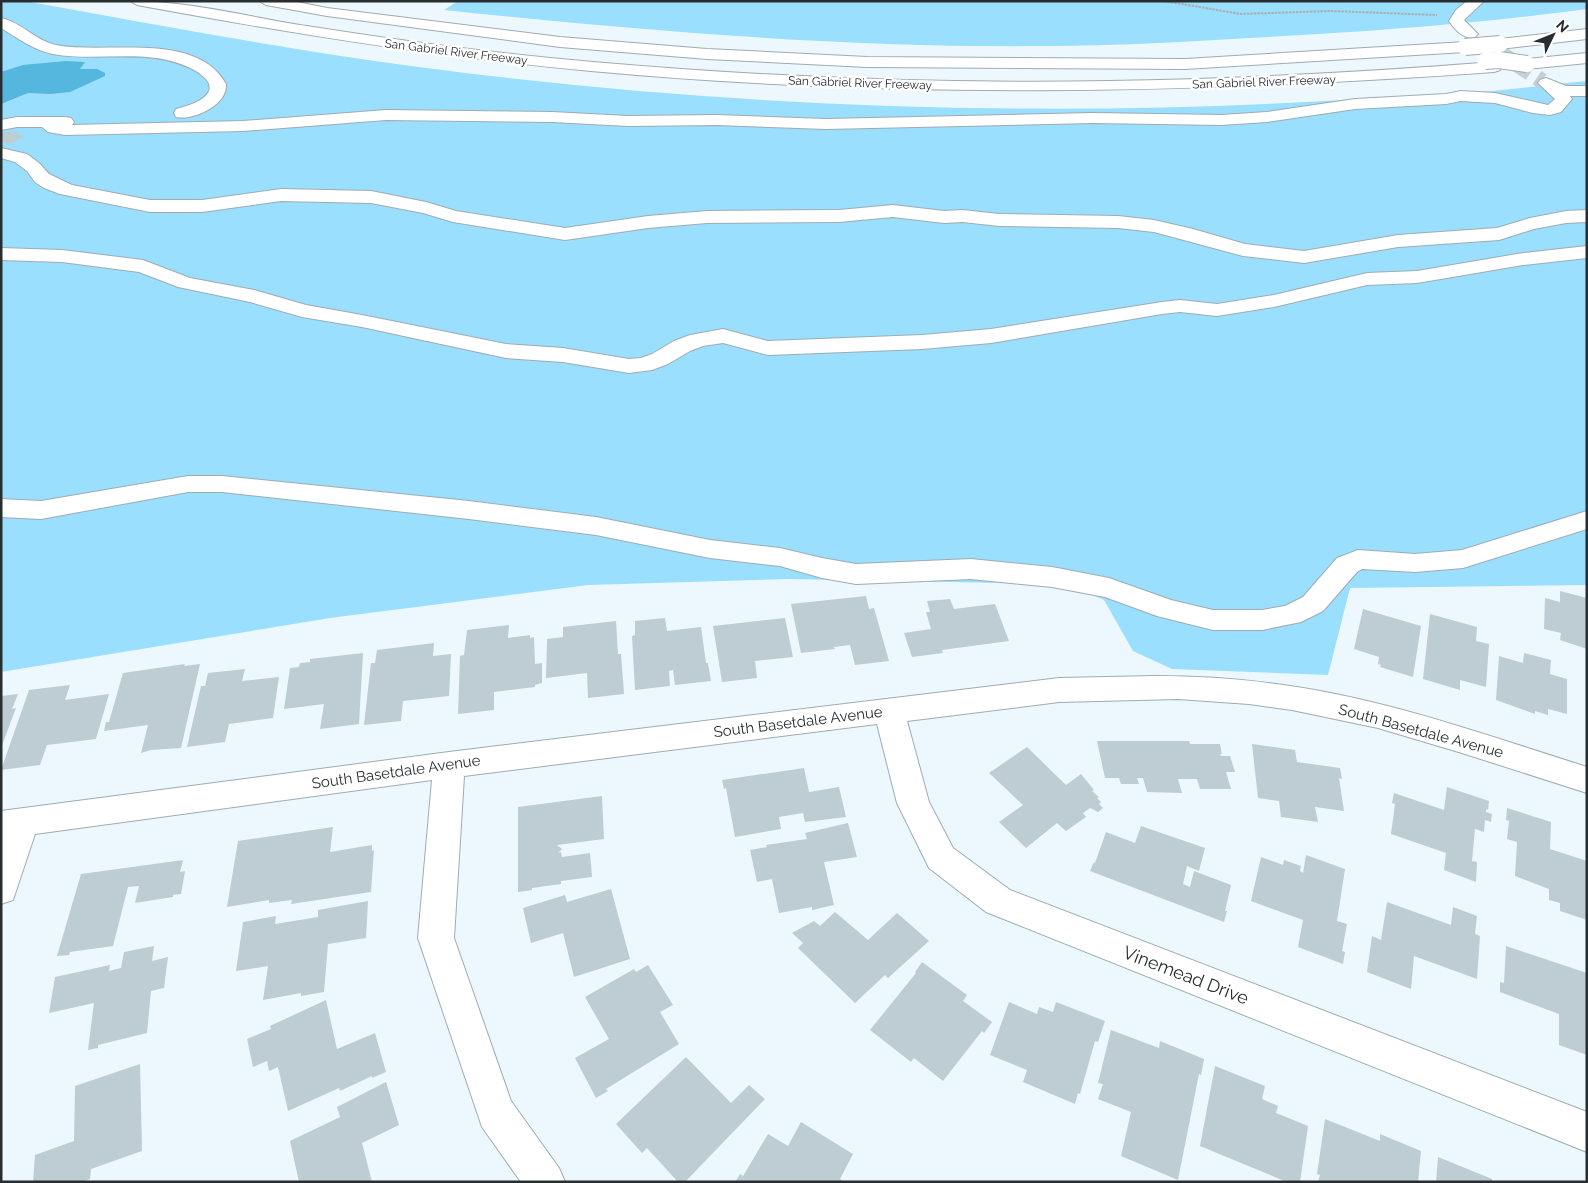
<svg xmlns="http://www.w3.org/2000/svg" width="1588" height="1183" font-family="Raleway,sans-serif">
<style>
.green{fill:#9adffd}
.water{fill:#55b7dd}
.building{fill:#beccd3}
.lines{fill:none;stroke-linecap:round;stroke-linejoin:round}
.minor-tunnel{stroke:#c5d0d4;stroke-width:16;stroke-dasharray:16 8;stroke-linecap:butt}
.minor-casing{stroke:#9eacb2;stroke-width:2}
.highway-casing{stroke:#9eacb2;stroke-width:2}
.path{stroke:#a7b1b5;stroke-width:2;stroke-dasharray:2.5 1;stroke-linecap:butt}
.minor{fill:#fff;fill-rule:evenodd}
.highway{fill:#fff;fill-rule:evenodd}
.highway-bridge-casing{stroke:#9eacb2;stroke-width:18;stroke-linecap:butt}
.highway-bridge{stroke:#fff;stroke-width:16}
.labels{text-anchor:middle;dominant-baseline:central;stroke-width:5;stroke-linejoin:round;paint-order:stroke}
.far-street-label{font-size:12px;fill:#282e30;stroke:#fff}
.street-label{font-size:15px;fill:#282e30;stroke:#fff}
.near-street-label{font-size:18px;fill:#282e30;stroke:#fff}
</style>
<rect width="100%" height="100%" fill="#ecf8fd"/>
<g class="green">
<path d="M1 1H25C182 30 340 59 500 77 780 109 1062 117 1343 100 1393 97 1443 96 1493 91 1524 88 1555 84 1587 81V585L1350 588 1328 675 1172 669 1133 651 1104 600 1067 584 787 579 588 585 330 618 1 672Z"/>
<path d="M458 1H1587V9C1474 24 1362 32 1249 38 1182 42 1114 46 1047 46 846 48 645 31 444 10Z"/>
</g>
<path class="water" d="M66 61 85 62 80 69H97L105 73V76L70 92 50 94 28 93 1 104V72L23 65Z"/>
<g class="building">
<path d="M15 131 19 132 13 134H18L24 137 10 144 1 142V133Z"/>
<path d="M1560 591 1587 598V649L1560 640 1561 633 1544 629 1545 598 1560 602Z"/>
<path d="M866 596 869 609 874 608 889 661 855 665 850 645 834 647 835 649 801 653 791 604Z"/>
<path d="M950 599 954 609 995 604 1009 641 942 650 943 653 912 657 904 633 931 629 926 612H930L927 601Z"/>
<path d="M1363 609 1421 626 1413 677 1380 667 1381 665 1378 664 1379 657 1354 649Z"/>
<path d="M1430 614 1477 627 1476 641 1489 644 1486 687 1460 680V690L1423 679Z"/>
<path d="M665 618 667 631 701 627 706 663H708L711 681 675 685 673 670 669 671 670 686 635 690 632 636 635 635V621Z"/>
<path d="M785 618 793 657 755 661 757 678 722 682 713 626Z"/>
<path d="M616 621 618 654H621L624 694 588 698 587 673 546 678 547 639 563 637V627Z"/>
<path d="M509 625 508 638 530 635V638L534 637 535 664 542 663V683L535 685V687L494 692V710L458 714 460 656 464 655 467 630Z"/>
<path d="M434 643 433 656 451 654 449 696 403 701 401 721 364 725 371 663H375L377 650Z"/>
<path d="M363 653 359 724 320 729 324 704 284 709 290 668 299 667 300 663 310 662V659Z"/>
<path d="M1524 653 1551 660 1550 674 1567 679V714L1548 709V715L1535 711V714L1496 700 1499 656 1523 663Z"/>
<path d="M185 664 184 666 200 664 181 748 151 750 141 753 148 725 104 731 106 722H109L123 673Z"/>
<path d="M245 669 242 681 279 677 273 718 229 724 225 742 187 747 201 686H205L208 673Z"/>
<path d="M70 685 65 700 109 694 96 739 47 745 40 765 1 770 29 690Z"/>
<path d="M18 694 12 709 16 708 1 748V696Z"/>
<path d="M1097 741H1189L1190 744H1220L1222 754H1220L1221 756H1230L1235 772H1226L1231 789H1200L1197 779H1178L1182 793 1147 792 1143 778H1137L1139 784H1121L1119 778H1105Z"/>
<path d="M1252 744 1295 750 1297 762 1340 768 1342 779 1339 778 1344 811 1315 807 1318 822 1281 817 1279 801 1258 798Z"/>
<path d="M1027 747 1066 785 1081 774 1094 790 1092 791 1099 797 1097 798 1101 802 1099 804 1103 808 1098 812 1090 808 1083 813 1086 817 1066 831 1057 823 1026 848 999 822 1023 805 989 773Z"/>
<path d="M804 768 809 792 839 787 846 817 805 822 803 813 779 817 781 829 735 837 726 788 724 789 722 780Z"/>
<path d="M1447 787 1489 801 1488 810 1486 809V812L1492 814 1491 822 1485 820 1484 832 1475 829 1472 861 1477 862 1476 882 1444 870 1446 853 1391 834 1395 804 1392 803 1394 793 1444 810Z"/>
<path d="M602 796 604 839 557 845 562 849 558 853 561 852 562 857 590 853 592 877 561 881V884L532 888V890L518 892V807Z"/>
<path d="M1507 808 1551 822 1550 849 1587 861V920L1560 911V903L1549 900V889L1515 876 1517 842 1507 839 1509 821 1506 820Z"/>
<path d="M848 823 857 857 824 862 834 905 812 910V907L779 913 772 879 757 882 750 850 767 847 766 845 807 839 805 833Z"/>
<path d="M1141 826 1205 848 1199 871 1187 866 1183 884 1190 887 1194 871 1231 885 1225 911H1227L1224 922 1090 871 1094 862 1095 863 1106 832 1135 843Z"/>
<path d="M333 827 330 852 372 845V851L374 850 371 892 291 904 292 900 269 903V900L227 907 238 841Z"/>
<path d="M1306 855 1345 869 1337 921 1347 924 1342 951 1345 952 1343 964 1298 947 1303 920 1251 901 1261 857 1283 865 1284 860 1301 866 1300 871 1303 873Z"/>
<path d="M183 860 180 872 185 871 181 894 173 895V897L135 903 139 886 128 887 113 946 70 952 69 955 57 956 81 874Z"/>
<path d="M611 889 630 959 574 977 563 933 531 943 523 908 565 895 567 902Z"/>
<path d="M368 901 366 938 328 944 324 992 301 996V993L263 1000 268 966 236 971 243 922 276 916 275 924 318 917V910Z"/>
<path d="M1387 902 1451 925 1453 907 1477 916 1475 934 1480 936 1477 979 1414 956 1411 989 1367 972 1372 936 1381 940Z"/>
<path d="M835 912 868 940 897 913 929 941 888 978 885 975 855 1003 798 948 803 943 792 933 814 921 820 926Z"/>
<path d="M154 946 152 961 168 957 164 988 151 991 147 1033 98 1045V1048L88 1050 94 1003 49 1013 55 977 110 965 109 971 121 968 124 952Z"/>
<path d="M1506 946 1587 973V1055L1559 1045V1014L1500 992V982L1504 983Z"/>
<path d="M922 962 967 995 963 1001 992 1022 984 1033 982 1031 943 1081 914 1058 911 1062 870 1030 916 973 915 972Z"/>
<path d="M648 965 673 1005 660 1012 679 1044 606 1089 608 1091 596 1098 575 1058 609 1039 585 997 634 969 636 972Z"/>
<path d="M326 1000 337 1049 375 1033 386 1072 372 1078V1076L340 1091 339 1088 288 1111 278 1067 269 1071 267 1061 253 1067 247 1039 271 1029 270 1026Z"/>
<path d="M1009 1002 1037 1014 1039 1007 1053 1012 1056 1002 1105 1021 1098 1042 1095 1041 1080 1094 1078 1093 1075 1104 1023 1082 1027 1070 990 1055Z"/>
<path d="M1111 1030 1159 1048 1160 1041 1204 1059 1201 1075 1199 1074 1178 1180 1121 1156 1131 1112 1098 1099 1103 1084 1098 1083Z"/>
<path d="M686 1057 731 1103 749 1085 765 1099 685 1182H678L647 1148 642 1153 616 1124Z"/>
<path d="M140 1064 142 1151 91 1169 90 1179 82 1182H33L35 1155 74 1141 75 1086Z"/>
<path d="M1215 1066 1265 1086 1262 1099 1278 1106 1276 1113 1308 1126 1300 1182H1287L1200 1146Z"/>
<path d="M386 1082 399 1125 362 1143 372 1182H299L290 1141 340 1117 337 1107Z"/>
<path d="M1325 1119 1380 1141V1134L1421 1151 1418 1182H1318L1320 1175 1317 1174Z"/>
<path d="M801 1122 853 1154 840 1179 845 1182H735L740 1174 743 1176 768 1134 788 1146Z"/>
<path d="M1438 1157 1492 1179V1182H1436Z"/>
</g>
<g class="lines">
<path class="minor-tunnel" d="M1497 51 1542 81"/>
<defs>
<g id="minor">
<path d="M1467 1H1484L1464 20 1478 34 1475 37C1464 40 1455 30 1449 21L1456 10Z"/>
<path d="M1 18C21 22 36 41 56 45 106 55 196 30 226 84 228 105 193 121 176 117L174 113 176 109C186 106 204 102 209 91 212 83 205 78 199 73 155 45 101 63 53 54 34 50 17 38 1 28Z"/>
<path d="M1546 78 1566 86H1587V96H1570L1572 99 1561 112 1550 115 1533 113 1495 103 1461 101 1446 104 1355 109 1267 122 1221 125 1093 123 826 129 717 125 628 126 552 122 386 120 243 131 65 135 48 132 42 127H17L1 130V120L17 117H65L71 118 74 122 72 125 243 121 386 110 552 112 628 116 717 115 826 119 1093 113 1221 115 1267 112 1355 99 1446 94 1461 91 1495 93 1548 105 1555 99 1538 83 1540 80Z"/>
<path d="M1 148 27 154 39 163 49 174 72 185 150 200H202L281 189 371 191 426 202 456 211 565 228 648 216 707 211 839 210 893 205 944 211 963 210 999 214 1118 216 1154 220 1193 229 1245 244 1304 251 1398 235 1497 228 1530 218 1566 211 1587 210V222L1566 223 1534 229 1499 240 1398 247 1304 263 1243 256 1154 232 1118 228 999 226 963 222 944 223 893 217 839 222 707 223 648 228 565 240 453 222 423 213 371 203 281 201 202 212H150L60 194 44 188 35 182 27 171 15 162 1 158Z"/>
<path d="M1587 246V258L1523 265 1417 283 1367 285 1274 307 1217 316 1180 312 1162 314 991 343 922 349 768 355 723 343 703 346 690 351 668 364 652 370 629 373 563 362 506 358 362 327 302 317 250 302 178 287 139 272 62 262 1 260V248L62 250 143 260 190 278 254 290 306 305 362 315 506 344 563 348 629 359 641 358 652 354 674 341 690 335 723 329 768 341 922 335 991 329 1162 302 1180 300 1217 304 1274 295 1367 273 1417 271 1523 253Z"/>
<path d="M188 476H222L469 501 596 517 710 540 780 548 822 558 856 564 971 559 1052 567 1109 578 1171 600 1213 610H1262L1285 606 1303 597 1337 558 1358 550 1415 554 1462 550 1587 511V529L1463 568 1415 572 1362 569 1357 572 1323 611 1301 622 1262 630H1213L1157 616 1105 597 1052 587 971 579 856 584 822 578 780 566 710 558 596 535 469 519 222 492H188L41 519 1 517V499L41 501Z"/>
<path d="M1154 676C1200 676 1245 679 1290 686 1392 701 1489 736 1587 767V793L1462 753 1378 728 1292 710 1249 704 1178 699 1059 702 907 721 929 802 953 848 1010 890 1587 1112V1152L986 912 929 868 897 803 877 724 464 776 454 938 511 1101 559 1168 565 1182H521L482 1127 418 938 432 780 35 834 13 900 1 904V811L449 752 1059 678Z"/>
</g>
<g id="highway">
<path d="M130 1C189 1 248 17 307 26 402 41 498 54 593 62 765 77 937 84 1109 81 1238 79 1366 72 1494 62L1500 64 1502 67 1500 70 1494 72C1192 94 893 99 591 71 438 57 288 33 137 5Z"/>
<path d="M259 1H292L327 8 560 37 707 49 867 57 1185 59 1465 42 1470 44 1473 47 1470 50 1465 52 1185 69 867 67 707 59 560 47 327 16 266 5Z"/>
<path d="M1587 29V39L1500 49 1495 47 1492 44 1495 41 1500 39Z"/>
<path d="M1587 53V63L1527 69 1521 67 1519 64 1521 61 1527 59Z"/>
</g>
</defs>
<use href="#minor" class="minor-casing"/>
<use href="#highway" class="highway-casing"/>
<path class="path" d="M1164 1 1241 14 1331 11 1437 15"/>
<use href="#minor" class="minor"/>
<use href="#highway" class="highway"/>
<defs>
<g id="highway-bridge">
<path d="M1465 47 1500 44"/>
<path d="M1485 61 1499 60 1527 64"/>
</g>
</defs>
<use href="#highway-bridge" class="highway-bridge-casing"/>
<use href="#highway-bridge" class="highway-bridge"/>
</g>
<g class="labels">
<g class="far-street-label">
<text transform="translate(456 52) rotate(7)">San Gabriel River Freeway</text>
<text transform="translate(1264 82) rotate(-2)">San Gabriel River Freeway</text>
<text transform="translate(860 83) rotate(2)">San Gabriel River Freeway</text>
</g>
<g class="street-label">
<text transform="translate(798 722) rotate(-7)">South Basetdale Avenue</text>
<text transform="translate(1421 731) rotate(15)">South Basetdale Avenue</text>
<text transform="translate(396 772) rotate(-8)">South Basetdale Avenue</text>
</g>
<g class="near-street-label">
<text transform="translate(1186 975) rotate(21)">Vinemead Drive</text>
</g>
</g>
<rect width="1588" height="1183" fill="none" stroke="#282e30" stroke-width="5"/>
<g transform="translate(1553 35) rotate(47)" stroke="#ffffff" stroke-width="4" paint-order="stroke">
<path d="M0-4L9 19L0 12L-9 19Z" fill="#282e30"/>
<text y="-8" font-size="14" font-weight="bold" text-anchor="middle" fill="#282e30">N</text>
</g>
</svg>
